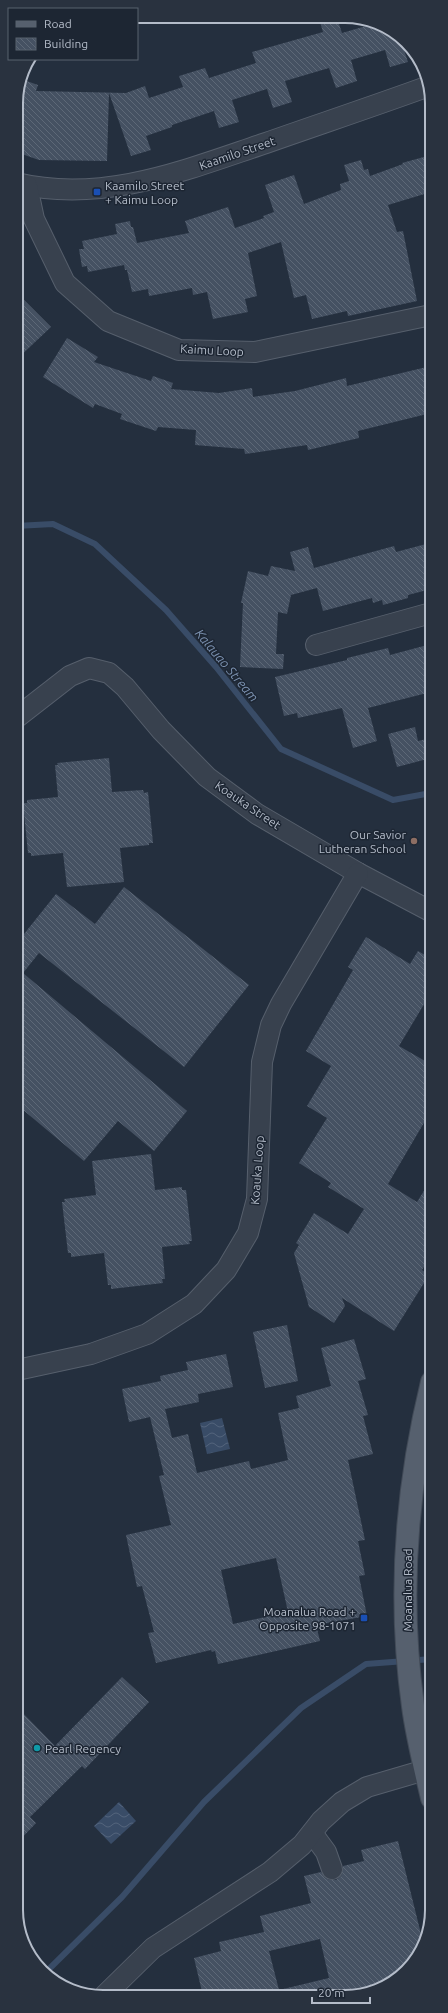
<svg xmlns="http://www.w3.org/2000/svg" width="448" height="2013" font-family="Ubuntu,sans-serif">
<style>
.water{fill:url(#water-waves)}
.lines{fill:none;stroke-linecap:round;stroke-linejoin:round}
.stream{stroke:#394c67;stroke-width:6}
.building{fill:url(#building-back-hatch);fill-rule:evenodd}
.minor-casing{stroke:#565f6c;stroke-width:22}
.major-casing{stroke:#414a57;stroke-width:24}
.minor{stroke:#38414e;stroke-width:20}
.major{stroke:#56606e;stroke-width:22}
.transit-dot{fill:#1a4fb4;stroke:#1d2633;stroke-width:1.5}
.education-dot{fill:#8d6e63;stroke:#1d2633;stroke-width:1.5}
.culture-dot{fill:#0f9aa8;stroke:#1d2633;stroke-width:1.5}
.labels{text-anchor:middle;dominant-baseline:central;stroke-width:3;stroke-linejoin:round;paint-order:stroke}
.street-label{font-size:12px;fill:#b4bcc9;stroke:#1d2633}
.poi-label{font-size:12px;fill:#b4bcc9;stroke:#1d2633;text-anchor:start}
.water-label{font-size:13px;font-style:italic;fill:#7c92b1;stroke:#1d2633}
.rim{fill:none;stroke:#b4bcc9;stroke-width:2}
</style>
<defs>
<pattern id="water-waves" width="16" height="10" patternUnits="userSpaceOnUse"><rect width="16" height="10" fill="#394c67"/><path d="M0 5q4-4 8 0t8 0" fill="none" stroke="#53647b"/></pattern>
<pattern id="building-back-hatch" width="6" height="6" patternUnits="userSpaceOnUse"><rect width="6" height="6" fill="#455162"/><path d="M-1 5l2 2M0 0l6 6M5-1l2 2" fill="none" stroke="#5d6877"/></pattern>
</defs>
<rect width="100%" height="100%" fill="#242f3e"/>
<g class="water">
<path d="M222 1418 230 1449 207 1454 200 1423Z"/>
<path d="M119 1802 136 1821 111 1844 94 1826Z"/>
</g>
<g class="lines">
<g class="stream">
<path d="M16 526 53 524 95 544 166 610 216 667 281 749 393 800 431 793"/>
<path d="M46 1972 122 1897 204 1802 301 1708 366 1664 432 1659"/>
</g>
</g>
<g class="building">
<path d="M334 18H337L342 33 373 24 406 43 402 44 408 62 390 67 385 50 351 60 357 81 336 88 329 68 285 81 292 102 273 108 267 89 232 100 239 122 219 128 214 111 172 125V127L146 136 151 150 131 156 109 93 107 161 39 160 16 152V98L21 79 38 85 36 91 126 93 145 86 149 98 183 87 179 76 205 68 209 78 256 63 252 52 323 32 320 22Z"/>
<path d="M431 155V192L388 205 397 232 403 231 417 301 348 316 347 311 312 319 306 295 294 298 281 242 248 253 257 296 245 299 248 312 213 319 207 292 193 295 192 288 149 296 148 289 132 292 127 270H125L124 265 88 272 87 266 82 267 79 249H84L82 241 117 234 115 224 130 221 131 227H133L137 243 189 233 185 221 228 207 235 228 264 218 263 216 274 212 265 185 294 175 304 204 341 190 340 184 349 181 344 165 361 160 364 170 368 169 370 176 403 164 402 163Z"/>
<path d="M16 292 51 327 16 360Z"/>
<path d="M67 338 98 357 94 362 151 381 153 376 173 383 171 389 219 393 252 388 253 397 295 391 346 378 347 386 431 366V413L358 431 359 438 308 450 307 445 245 454 244 449 195 445 196 430 158 427 156 431 120 419 122 414 95 404 93 408 43 377Z"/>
<path d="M426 544 428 553 431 552V589L408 595V598L383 605 382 600 373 603 372 598 323 611 317 588 291 595 287 614 278 612 276 654H284L283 669 240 667 243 603H241L248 571 268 576 271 566 295 571 290 552 308 547 314 568 394 546 396 552Z"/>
<path d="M431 644V692L368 708 377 741 353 748 342 708 298 718 297 713 284 716 275 677 347 660V658L388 648 390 655Z"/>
<path d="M415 727 418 741 431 738V758L397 767 388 734Z"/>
<path d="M109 758 112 792 143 790 144 793 148 792 153 843H149V845L120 848 124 882 67 887 63 853 31 856V853H28L23 803H27V800L58 797 55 765H58L57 763Z"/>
<path d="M124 887 249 985 184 1067 39 953 23 973 187 1111 154 1151 118 1121 84 1161 16 1104V944L56 894 95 924Z"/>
<path d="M366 937 410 964 418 951 432 959V991L399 1046 432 1065V1125L425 1121 388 1184 417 1202 432 1178V1254L422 1270 429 1275 394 1331 342 1298 345 1306 334 1323 309 1307 294 1253 299 1245 296 1243 314 1213 348 1234 364 1209 328 1187 331 1183 299 1163 327 1118 307 1106 331 1066 306 1051 353 970 348 967Z"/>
<path d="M151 1154 155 1190 182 1187V1190H186L192 1241H189L190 1244 162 1247 165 1279H162L163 1283 111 1289V1285H108L104 1253 71 1257V1253H68L62 1202H65L64 1199 96 1195 92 1161Z"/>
<path d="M287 1325 298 1381 265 1388 253 1332Z"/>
<path d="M354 1339 366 1379 358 1381 368 1415 363 1416 373 1454 348 1460 365 1540 358 1541 365 1575 359 1576 367 1616 316 1625 320 1641 218 1664 215 1651 212 1652 211 1650 156 1663 148 1633 154 1632 142 1586 137 1587 126 1535 171 1525 159 1476 164 1475 150 1417 129 1422 122 1389 161 1381 160 1376 188 1370 186 1362 226 1354 233 1387 198 1394 199 1402 165 1409 172 1438 188 1434 197 1473 249 1461 251 1469 288 1460 278 1413 299 1408 296 1396 331 1386 321 1348ZM276 1558 288 1612 233 1624 221 1570Z"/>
<path d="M122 1677 149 1702 85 1769 82 1766 30 1817 36 1823 17 1843V1707L55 1746Z"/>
<path d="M398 1841 422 1938 410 1967 383 1988 356 1996H203L194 1958 221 1951 219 1942 264 1932 260 1916 311 1903 304 1876 321 1872 325 1878 330 1880H336L341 1876 343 1866 364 1861 361 1850ZM320 1939 329 1978 279 1990 269 1951Z"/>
</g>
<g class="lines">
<defs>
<g id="minor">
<path d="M16 183C103 204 185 170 266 143 320 124 374 106 429 86"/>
<path d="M27 186 34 219 65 283 108 321 179 350 255 352 431 315"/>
<path d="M316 645 431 613"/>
<path d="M16 718 70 676 89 668 109 673 125 687 161 730 207 777 257 814 358 873 432 912"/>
<path d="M17 1370 91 1354 147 1334 194 1304 226 1270 248 1233 257 1199 262 1062 271 1025 281 1004 358 873"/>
<path d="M418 1734 432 1732"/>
<path d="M312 1833 326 1852 332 1869"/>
<path d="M105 1995 153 1948 270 1872 302 1845 321 1821 342 1802 367 1787 425 1770"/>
</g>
<path id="major" d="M432 1382C406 1488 398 1598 413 1706 417 1737 425 1768 432 1798"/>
</defs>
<use href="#minor" class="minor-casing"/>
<use href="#major" class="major-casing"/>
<use href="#minor" class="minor"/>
<use href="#major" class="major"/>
</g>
<g class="transit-dot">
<rect x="93" y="188" width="8" height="8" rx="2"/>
<rect x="360" y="1614" width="8" height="8" rx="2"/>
</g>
<circle class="education-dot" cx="414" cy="841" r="4"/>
<circle class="culture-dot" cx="37" cy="1748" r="4"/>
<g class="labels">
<g class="street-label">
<text transform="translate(237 153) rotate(-19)">Kaamilo Street</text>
<text transform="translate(212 350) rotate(3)">Kaimu Loop</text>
<text transform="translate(248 805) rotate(34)">Koauka Street</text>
<text transform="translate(257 1170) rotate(-86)">Koauka Loop</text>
<text transform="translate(407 1590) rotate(-90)">Moanalua Road</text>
</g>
<g class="poi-label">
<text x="105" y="185">Kaamilo Street<tspan x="105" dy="14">+ Kaimu Loop</tspan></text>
<text x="406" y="834" text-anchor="end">Our Savior<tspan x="406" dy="14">Lutheran School</tspan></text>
<text x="356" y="1611" text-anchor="end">Moanalua Road +<tspan x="356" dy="14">Opposite 98-1071</tspan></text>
<text x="45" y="1748">Pearl Regency</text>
</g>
<g class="water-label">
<text transform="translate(227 665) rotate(50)">Kalauao Stream</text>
</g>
</g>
<path d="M0 0H448V2013H0ZM103 23H345A80 80 0 0 1 425 103V1910A80 80 0 0 1 345 1990H103A80 80 0 0 1 23 1910V103A80 80 0 0 1 103 23Z" fill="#29323f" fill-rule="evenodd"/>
<path class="rim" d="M103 23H345A80 80 0 0 1 425 103V1910A80 80 0 0 1 345 1990H103A80 80 0 0 1 23 1910V103A80 80 0 0 1 103 23Z"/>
<rect x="8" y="8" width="130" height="52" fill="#1d2633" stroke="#59626f"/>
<rect x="16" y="21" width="20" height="6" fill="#56606e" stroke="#59626f"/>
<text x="44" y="28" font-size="12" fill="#b4bcc9">Road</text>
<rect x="16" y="38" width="20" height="12" fill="url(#building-back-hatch)" stroke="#59626f"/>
<text x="44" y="48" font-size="12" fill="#b4bcc9">Building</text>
<path d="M312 1997v6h58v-6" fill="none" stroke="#b4bcc9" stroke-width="2"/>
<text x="318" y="1997" font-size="12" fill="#b4bcc9" stroke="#1d2633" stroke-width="3" paint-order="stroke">20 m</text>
</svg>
